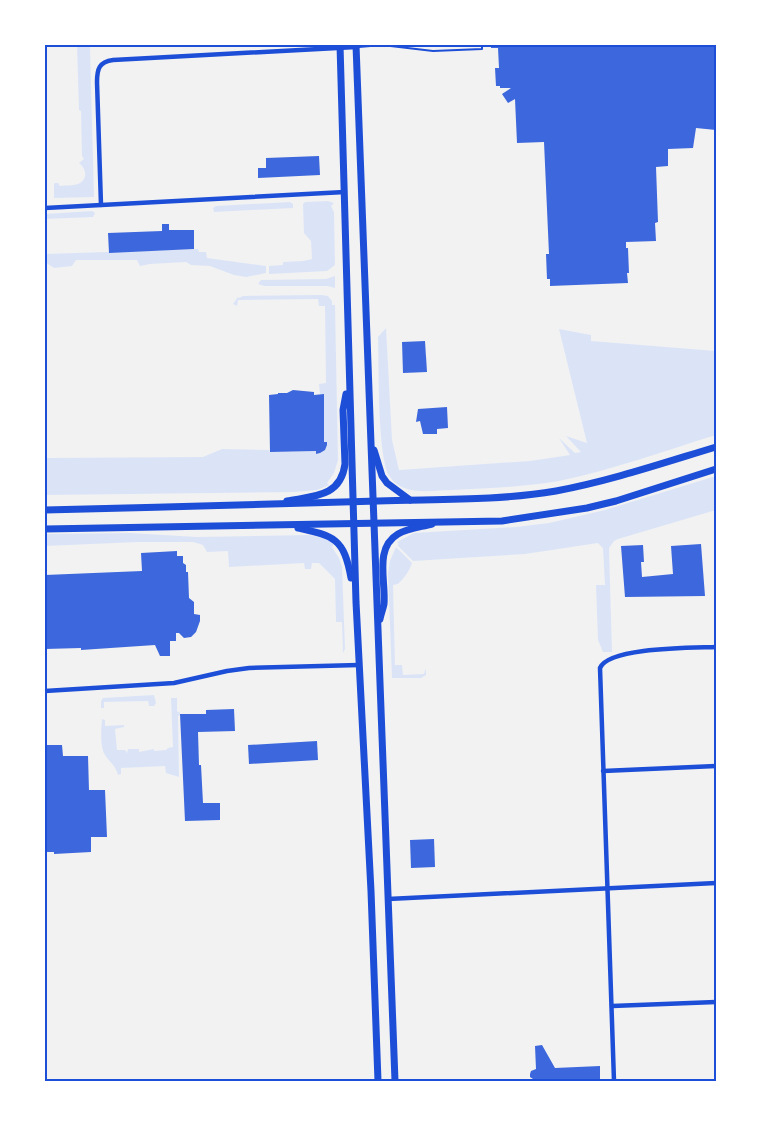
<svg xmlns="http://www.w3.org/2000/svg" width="761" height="1126" font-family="'Varela Round',sans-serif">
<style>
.green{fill:#dbe4f7}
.building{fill:#3d67dc}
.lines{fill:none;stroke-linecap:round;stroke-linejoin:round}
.service{stroke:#1d4ed8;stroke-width:2}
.minor{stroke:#1d4ed8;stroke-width:4.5}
.trunk{stroke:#1d4ed8;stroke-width:7}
.neatline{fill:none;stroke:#1d4ed8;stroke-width:2}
</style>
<rect width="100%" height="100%" fill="#f2f2f2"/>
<g class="green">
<path d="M77 45H89L90 47 94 197 54 198V184L55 183H58L60 186C66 185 73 186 78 184 88 180 87 169 79 163L84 159 82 156 81 111 79 110Z"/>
<path d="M328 201 334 203 331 206 334 212 335 265 327 271 269 274V266L283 265V262L303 261 312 259 311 241 304 233 303 204 305 202Z"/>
<path d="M290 202 293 204V208L214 212 213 208 216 206Z"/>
<path d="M92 211 95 213 93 217 45 219V214Z"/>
<path d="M198 249 199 252H206L207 258 266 266V273L246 277 234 275 210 266 191 265 186 262 150 264 140 266 137 260H76L72 266 54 268 45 262V254Z"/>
<path d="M335 276V288L327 286H264L258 284 261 280 326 279Z"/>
<path d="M322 295 328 296 332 301V305H335L338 460 334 473 327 483 329 485 317 490 295 492 45 495V458L203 457 222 449 269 450 270 452 316 451 317 454 323 451 327 445 324 442V395L320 394 319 384 326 383 325 306H319L318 299 238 300 237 306 233 304 238 297 239 298 243 296Z"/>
<path d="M386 328 392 440 399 470 530 461 570 455 559 438 575 453 581 452 566 436 587 443 559 329 591 335V341L716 351V435C664 451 612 470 559 481 524 487 489 488 453 490 432 490 404 497 390 477 377 459 379 364 378 337Z"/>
<path d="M716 476V510L618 539 614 541 609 548 612 652H603L598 640 596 585H605L603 548 598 543 525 554 413 561 397 545 399 544 397 542 414 533 516 527 549 523 605 510Z"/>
<path d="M130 533 197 537 309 535 324 538 334 544 332 547 339 558 342 567 345 649 343 653 342 622H336L335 579 319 563H312L311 569H305L304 563 229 567 228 551 207 552 203 545 193 542H138L45 546V534Z"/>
<path d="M396 547 412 563C409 572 404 578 398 584L393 585 395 665H402L403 675 424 674 426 668V675L421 678H392L388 573 390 561Z"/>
<path d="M154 695 156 703 154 706H149L148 701 104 702V708H101V701L103 698Z"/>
<path d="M171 698H177V711L180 713V715L178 716 179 777 166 773 165 766 121 768V774L118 775C115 764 110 763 105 755 100 747 101 730 102 719L105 720V726L124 725V727L115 729 117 750H125L127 753 128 749H139V752L154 749V751L166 750 168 748 173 747Z"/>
</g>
<g class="building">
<path d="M491 45H716V130L696 128 693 148 668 149V166L656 167 658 222 655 223 656 241 626 242V248H628L629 273H627L628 283 550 286V279H547L546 254H549L544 142 517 143 515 99 508 103 502 94 511 88H500V86H496L495 68H499L498 48H491Z"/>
<path d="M319 156 320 175 258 178V168H266V158Z"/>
<path d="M162 224H169V230H194V249L109 253 108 233 162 231Z"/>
<path d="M425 341 427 372 403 373 402 342Z"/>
<path d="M293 390 314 392V395L324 394V442H327V445L325 450 320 453 316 454V451L270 452 269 395 278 394V393H287Z"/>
<path d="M447 407 448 428 437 429V434H423L420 421 416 422 418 409Z"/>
<path d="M701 544 705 596 625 597 621 546 643 545 644 562H641L642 577 673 574 671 546Z"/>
<path d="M177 551V556H183V563L186 565V572H188L189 598 194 602V614L200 615V621L196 632 191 637 184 638 179 633H176V641H170V656H160L155 645 81 650V648L45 649V575L142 571 141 553Z"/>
<path d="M234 709 235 731 198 732 199 765H201L203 803H220V820L185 821 180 714H206V710Z"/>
<path d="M317 741 318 760 249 764 248 745Z"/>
<path d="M45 745H62L63 756H88L89 790H105L107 837H91V852L54 854V852H45Z"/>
<path d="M434 839 435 867 411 868 410 840Z"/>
<path d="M542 1045 555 1068 600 1066V1079L603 1081H536L530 1077V1074L531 1071 536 1069 535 1046Z"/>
</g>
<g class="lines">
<g class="service">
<path d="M382 45 433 51 482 49V45"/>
<path d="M359 47 382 45"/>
</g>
<g class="minor">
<path d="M101 205 97 82C97 69 99 62 113 60L356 47"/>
<path d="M45 208 345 192"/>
<path d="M45 691 174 683 227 671 249 668 359 665"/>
<path d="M603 771 716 766"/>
<path d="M388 899 716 883"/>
<path d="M612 1006 716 1002"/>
<path d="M614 1081 600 668C609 647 694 648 716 647"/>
</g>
<g class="trunk">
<path d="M340 45 356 602 371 891 378 1081"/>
<path d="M356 45 395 1081"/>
<path d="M374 450 382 476 387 483 410 500"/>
<path d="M287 501C313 496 341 497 345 464L343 410 346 394"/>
<path d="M45 510C156 507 267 505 378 501 437 499 497 501 556 491 610 481 663 463 716 447"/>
<path d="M298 528C334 536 344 538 351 578"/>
<path d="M45 529 502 521 587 508 616 501 716 469"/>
<path d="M380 619C381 614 383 609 384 604 386 581 374 548 398 534 408 528 421 527 432 524"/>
</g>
</g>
<rect width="761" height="1126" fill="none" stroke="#ffffff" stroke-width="92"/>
<rect x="46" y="46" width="669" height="1034" class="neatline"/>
</svg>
